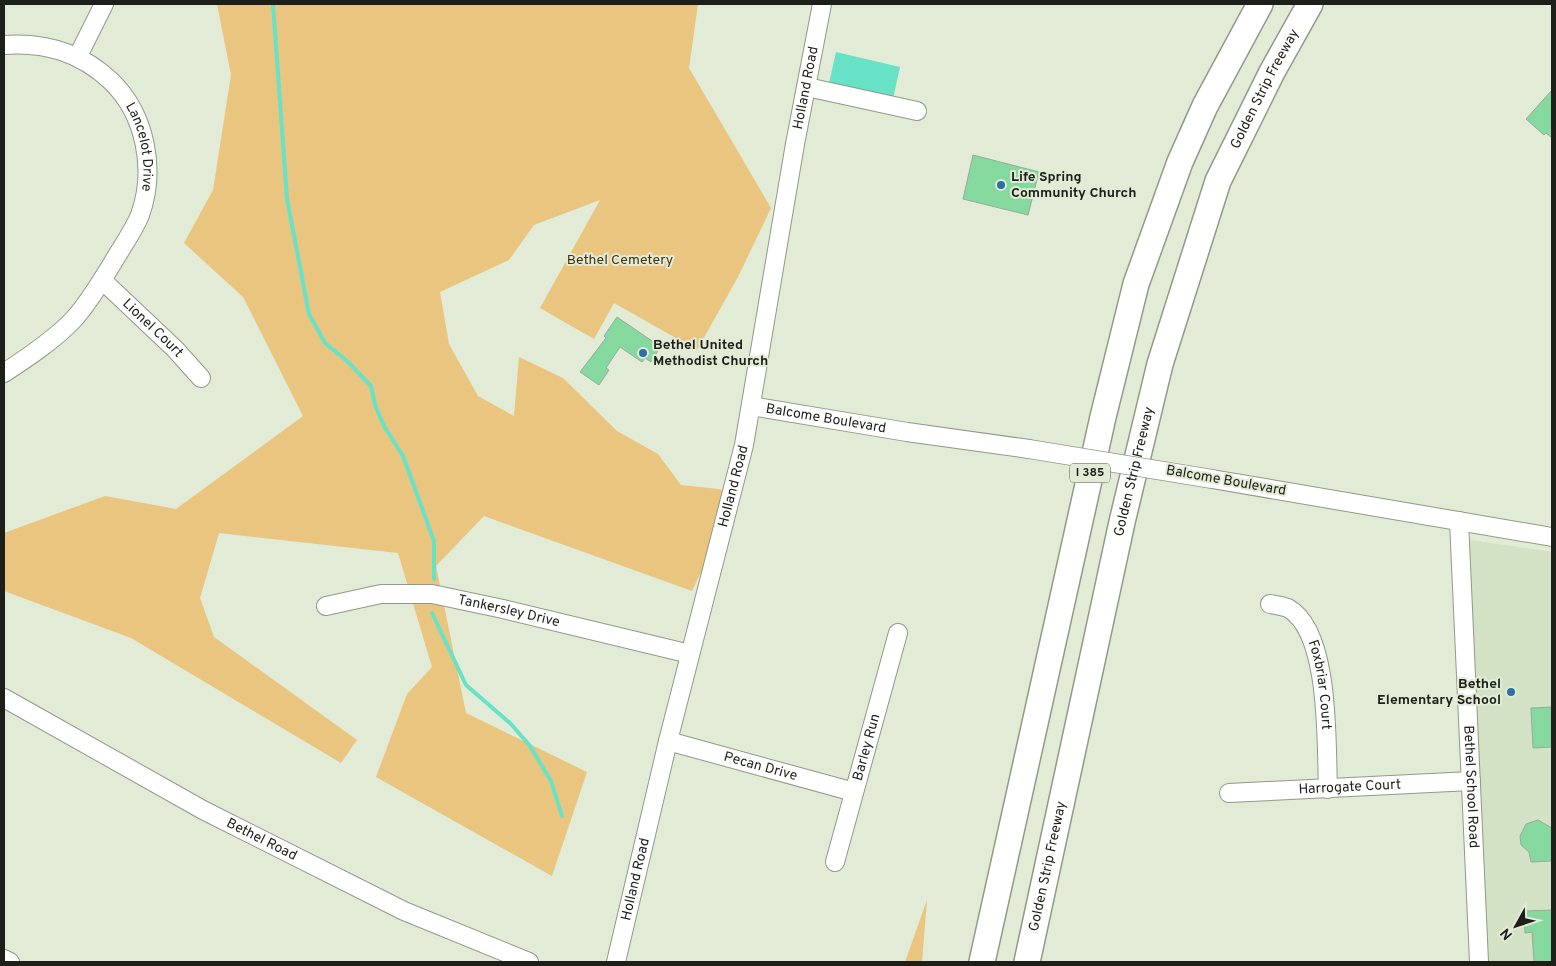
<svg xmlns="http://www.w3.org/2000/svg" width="1556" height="966" font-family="Overpass,sans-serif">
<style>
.built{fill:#d3e1c5}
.green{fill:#e9c580}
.water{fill:#68e2c6}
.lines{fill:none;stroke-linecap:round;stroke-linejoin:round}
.stream{stroke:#68e2c6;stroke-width:4}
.building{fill:#85d99e;stroke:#97ab9c}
.minor-casing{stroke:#909a87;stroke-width:20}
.highway-casing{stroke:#909a87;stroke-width:28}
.minor{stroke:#fff;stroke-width:18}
.highway{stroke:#fff;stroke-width:25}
.minor-bridge-casing{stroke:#909a87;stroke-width:20;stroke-linecap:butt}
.minor-bridge{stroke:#fff;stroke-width:18}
.poi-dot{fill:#2c70a5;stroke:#e1ebd6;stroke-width:2}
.labels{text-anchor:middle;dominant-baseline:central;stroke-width:4;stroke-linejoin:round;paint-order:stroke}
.shield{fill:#e1ebd6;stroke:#575d51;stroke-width:1}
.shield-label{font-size:12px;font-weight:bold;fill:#1c2018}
.street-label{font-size:14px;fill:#1c2018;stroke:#e1ebd6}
.poi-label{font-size:14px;font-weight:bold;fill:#1c2018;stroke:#e1ebd6;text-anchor:start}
.park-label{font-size:14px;fill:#43310a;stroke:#e1ebd6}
</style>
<rect width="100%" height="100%" fill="#e1ebd6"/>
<path class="built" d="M1464 539 1552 552V962H1481Z"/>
<g class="green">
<path d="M217 4H698L689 68 771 208 738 277 697 350 614 303 594 339 540 308 600 200 534 225 509 260 440 292 449 344 478 396 514 416 519 357 563 378 617 431 658 454 681 485 718 489 738 495 692 591 484 516 436 566 466 713 587 772 552 876 376 777 407 694 432 667 398 553 219 533 200 598 214 637 357 740 341 763 131 638 4 591V533L105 496 176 509 303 416 243 297 184 243 213 190 231 75Z"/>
<path d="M927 900 922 962H905Z"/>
</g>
<path class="water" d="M836 52 900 67 893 99 829 83Z"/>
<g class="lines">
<g class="stream">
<path d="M273 4 287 199 309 314 325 343 347 361 371 386 375 405 384 426 403 456 434 541V579"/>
<path d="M432 613 466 685 511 724 530 746 551 781 562 816"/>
</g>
</g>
<g class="building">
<path d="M1552 90V138L1546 133 1544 135 1526 119Z"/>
<path d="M973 155 1039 172 1028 215 963 199Z"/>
<path d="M617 317 655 343 653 345 659 349 651 362 645 358 642 362 620 347 606 368 609 370 599 385 580 372 606 338 604 336Z"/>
<path d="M1552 707V747L1533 748 1531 708Z"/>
<path d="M1538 820 1552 828V861L1531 862 1529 852 1521 845 1520 836 1526 824Z"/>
<path d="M1552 910V962H1534L1532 932 1525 933 1524 911Z"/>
</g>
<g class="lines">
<defs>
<g id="minor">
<path id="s1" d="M4 45C45 42 80 52 111 81 146 115 156 170 140 215 133 232 121 248 112 264 100 283 88 304 73 320 54 340 27 358 4 373"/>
<path d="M78 56 104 4"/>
<path d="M807 87 917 111"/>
<path id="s2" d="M102 280 175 349 201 378"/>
<path id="s3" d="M751 406 907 432 1029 449"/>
<path d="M1212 479 1552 537"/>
<path id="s4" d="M1459 521 1479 962"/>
<path id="s5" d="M1270 604C1276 605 1283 606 1288 608 1331 632 1326 746 1328 789"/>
<path id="s6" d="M326 606 381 594H432L503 609 690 654"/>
<path id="s7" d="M4 698 203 810 404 911 529 962"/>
<path id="s8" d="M668 741 854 792"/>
<path id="s9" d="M1229 793 1471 781"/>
<path id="s10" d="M835 862 898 633"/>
<path d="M4 959 10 962"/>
<path id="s11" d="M616 962 668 741 744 445 795 144 822 4"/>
</g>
<g id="highway">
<path d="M982 962 1103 417 1136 284 1180 162 1205 106 1260 4"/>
<path id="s12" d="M1027 962 1122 522 1160 364 1218 181 1272 72 1310 4"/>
</g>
</defs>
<use href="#minor" class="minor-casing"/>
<use href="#highway" class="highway-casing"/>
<use href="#minor" class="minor"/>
<use href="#highway" class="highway"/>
<defs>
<path id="minor-bridge" d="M1029 449 1212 479"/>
</defs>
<use href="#minor-bridge" class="minor-bridge-casing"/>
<use href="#minor-bridge" class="minor-bridge"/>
</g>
<g class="poi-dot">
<circle cx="1001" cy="185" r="5"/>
<circle cx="643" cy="353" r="5"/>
<circle cx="1511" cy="692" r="5"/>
</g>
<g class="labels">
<rect class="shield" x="1070" y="463.5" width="40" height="19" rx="4"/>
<g class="shield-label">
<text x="1090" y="473">I 385</text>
</g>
<g class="street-label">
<text stroke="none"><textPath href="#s11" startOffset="895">Holland Road</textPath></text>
<text stroke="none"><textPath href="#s12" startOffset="908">Golden Strip Freeway</textPath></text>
<text stroke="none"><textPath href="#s1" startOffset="191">Lancelot Drive</textPath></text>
<text stroke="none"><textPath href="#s2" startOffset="70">Lionel Court</textPath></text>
<text stroke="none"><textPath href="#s3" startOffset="76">Balcome Boulevard</textPath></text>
<text stroke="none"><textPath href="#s12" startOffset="502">Golden Strip Freeway</textPath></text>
<text transform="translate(1226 481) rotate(10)">Balcome Boulevard</text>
<text stroke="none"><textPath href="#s11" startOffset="490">Holland Road</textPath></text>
<text stroke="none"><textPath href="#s6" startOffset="186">Tankersley Drive</textPath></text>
<text stroke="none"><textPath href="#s5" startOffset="105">Foxbriar Court</textPath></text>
<text stroke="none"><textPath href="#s10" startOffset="119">Barley Run</textPath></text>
<text stroke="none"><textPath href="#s8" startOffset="96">Pecan Drive</textPath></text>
<text stroke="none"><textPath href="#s4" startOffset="266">Bethel School Road</textPath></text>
<text stroke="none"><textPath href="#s9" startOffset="121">Harrogate Court</textPath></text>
<text stroke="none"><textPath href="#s7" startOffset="294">Bethel Road</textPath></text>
<text stroke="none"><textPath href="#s12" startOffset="98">Golden Strip Freeway</textPath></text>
<text stroke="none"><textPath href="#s11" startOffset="85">Holland Road</textPath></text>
</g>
<g class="poi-label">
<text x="1011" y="177">Life Spring<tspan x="1011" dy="16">Community Church</tspan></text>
<text x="653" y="345">Bethel United<tspan x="653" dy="16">Methodist Church</tspan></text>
<text x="1501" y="684" text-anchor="end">Bethel<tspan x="1501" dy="16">Elementary School</tspan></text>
</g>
<g class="park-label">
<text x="620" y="260">Bethel Cemetery</text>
</g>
</g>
<rect width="1556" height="966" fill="none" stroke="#1c2018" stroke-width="10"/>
<g transform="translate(1516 926) rotate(230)" stroke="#e1ebd6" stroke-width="4" paint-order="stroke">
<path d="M0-4L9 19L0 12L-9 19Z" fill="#1c2018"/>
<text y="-8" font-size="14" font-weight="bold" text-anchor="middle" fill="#1c2018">N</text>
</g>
</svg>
